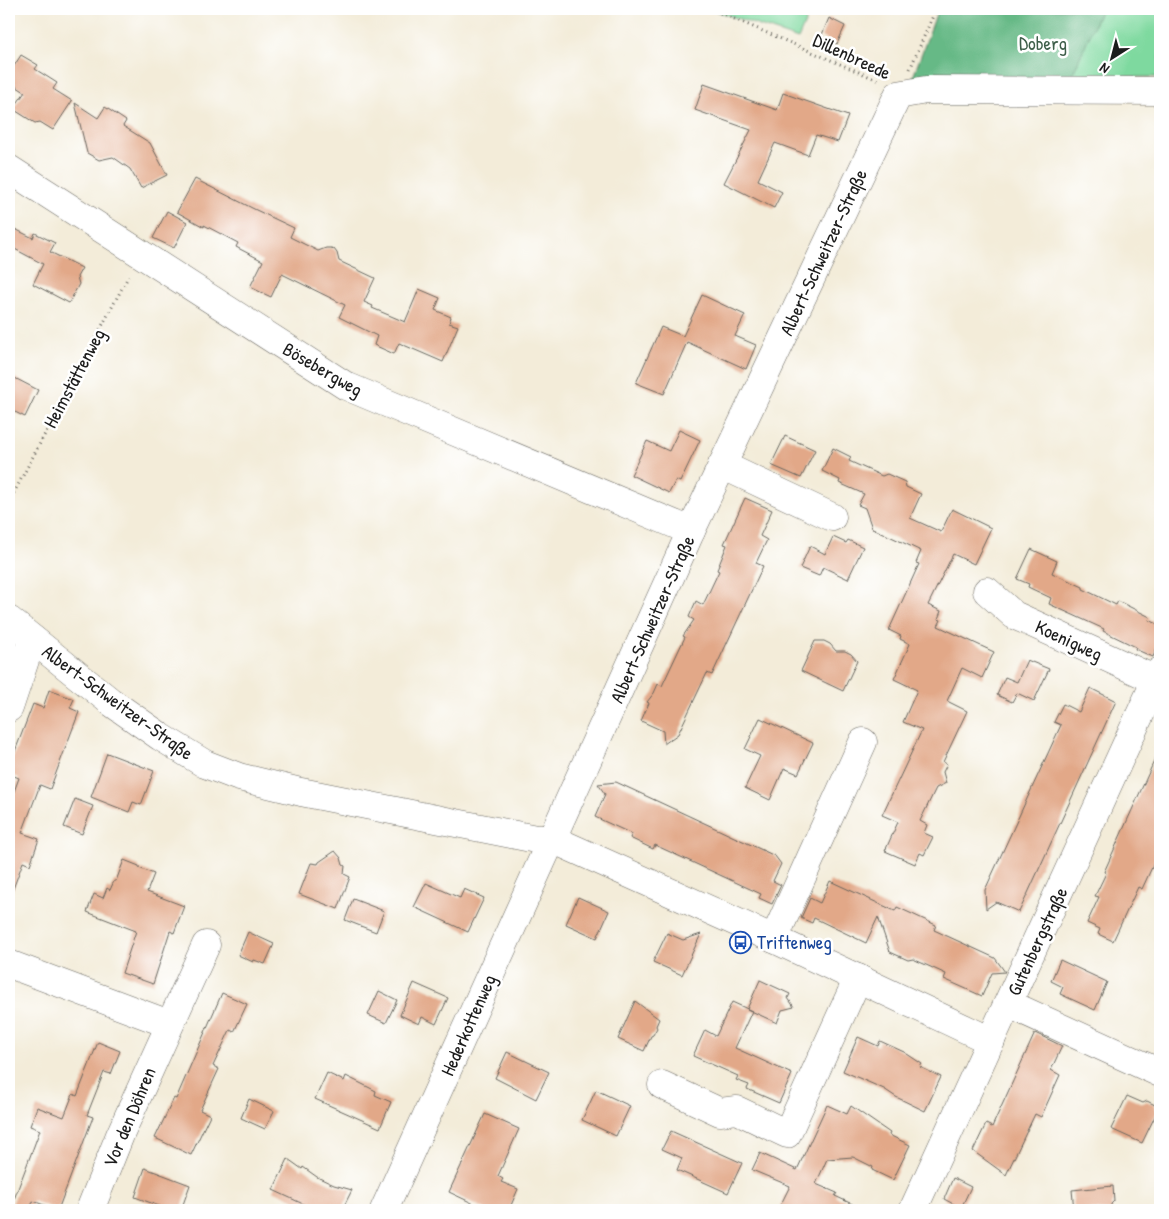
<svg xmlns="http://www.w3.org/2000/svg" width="1169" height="1219" font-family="'Patrick Hand',sans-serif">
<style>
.green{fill:#7ed99f;stroke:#4d7a5e}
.forest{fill:#66b986;stroke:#416a51}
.building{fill:#e2a888}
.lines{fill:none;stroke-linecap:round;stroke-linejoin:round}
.minor-casing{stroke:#67655e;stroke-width:29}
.path{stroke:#67655e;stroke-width:3;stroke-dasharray:1 4;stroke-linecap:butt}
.minor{stroke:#fff;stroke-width:28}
.labels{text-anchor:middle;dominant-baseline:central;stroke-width:5;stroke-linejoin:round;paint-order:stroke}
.park-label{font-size:19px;fill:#3e5e4a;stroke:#fff}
.street-label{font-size:19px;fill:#1c1c1c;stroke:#fff}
.transit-label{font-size:19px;fill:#164399;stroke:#fff;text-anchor:start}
</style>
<rect width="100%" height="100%" fill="#fff"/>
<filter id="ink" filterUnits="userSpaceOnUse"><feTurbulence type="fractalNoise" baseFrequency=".02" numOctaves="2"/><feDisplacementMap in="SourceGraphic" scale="10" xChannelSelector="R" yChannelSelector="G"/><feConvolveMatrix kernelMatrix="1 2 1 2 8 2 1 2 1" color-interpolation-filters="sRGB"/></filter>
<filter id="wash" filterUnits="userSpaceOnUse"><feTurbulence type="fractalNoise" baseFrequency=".0096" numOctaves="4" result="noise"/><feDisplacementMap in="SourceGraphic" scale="20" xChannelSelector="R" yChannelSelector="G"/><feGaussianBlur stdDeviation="1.12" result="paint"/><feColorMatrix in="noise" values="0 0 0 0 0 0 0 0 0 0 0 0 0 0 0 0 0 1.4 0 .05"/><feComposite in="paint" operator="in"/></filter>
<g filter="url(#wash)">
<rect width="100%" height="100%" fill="#f3ecd9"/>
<g class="green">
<path d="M710 9H811L798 39Z"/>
<path d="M953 9H1160V77H925Z"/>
</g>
<path class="forest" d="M938 9H1101L1071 78 910 85Z"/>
<g id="blocks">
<g class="building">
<path d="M829 18 845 26 837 44 821 37Z"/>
<path d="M21 55 38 65 35 69 57 83 53 89 72 101 53 130 40 122 35 123 13 109 25 92 9 82V74Z"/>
<path d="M704 84 777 110 783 93 848 116 838 142 816 135 808 155 775 143 758 180 782 192 774 208 724 183 751 130 695 110Z"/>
<path d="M75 103 98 118 105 107 126 121 123 126 150 143 167 175 141 188 130 169 113 157 99 160 87 153Z"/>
<path d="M195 179 254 209 294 228 290 237 318 251 326 248H331L334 249 337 253 339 261 375 278 364 302 373 306 372 308 405 322 419 289 440 298 435 310 451 317 449 323 458 326 443 362 399 343 394 354 374 345 377 336 339 317 345 305 282 274 271 297 250 287 263 261 236 247 238 243 204 225V227L177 212Z"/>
<path d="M167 211 187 222 174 248 153 238Z"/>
<path d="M9 226 33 238 35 233 55 243 50 252 82 268 77 277 79 284 69 303 33 284 43 264 9 246Z"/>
<path d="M702 295 745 315 735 336 756 345 746 369 687 342 664 394 636 383 661 327 683 336Z"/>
<path d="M9 375 38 390 25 417 9 409Z"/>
<path d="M679 430 700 440 680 482 676 480 669 493 631 475 647 441 669 451Z"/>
<path d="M785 436 815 450 801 478 771 465Z"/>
<path d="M833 448 851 457 849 461 882 476 887 474 905 482 906 487 921 494 910 518 941 532 952 509 991 528 974 564 953 554 928 605 941 611 938 619 941 620 938 626 994 652 982 678 962 668 947 701 967 711 943 762 947 764 943 772 946 783 936 788 920 821 927 825 924 833 933 837 924 855 920 853 915 864 885 851 898 822 882 815 922 730 903 722 917 690 894 679 910 644 900 639 901 636 889 630 919 564 916 563 921 551 872 528 865 508 858 505 864 494 839 483 840 480 822 471Z"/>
<path d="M745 498 772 510 760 536 767 540 756 563 763 566 712 675 707 673 678 734 664 744 663 731 641 721 649 703 647 702 654 693 658 684 662 686 685 637 683 636 694 620 689 617 696 601 703 605 719 571 717 570 727 545 724 544Z"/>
<path d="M833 537 846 543 848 540 863 547 848 579 823 567 819 576 800 568 810 546 825 554Z"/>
<path d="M1031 549 1057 561 1052 573 1083 587V589L1116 605 1118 601 1150 617 1149 620 1160 625V640L1153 657 1135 649 1136 647 1103 631 1104 629 1049 604 1051 598 1028 587 1029 584 1017 579Z"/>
<path d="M815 641H824L830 644 836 651H845L851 654 857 661 843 691 801 671Z"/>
<path d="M1027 660 1049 669 1034 701 1017 693 1012 702 997 695 1005 677 1017 682Z"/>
<path d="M1090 688 1116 701 1028 893 1019 912 996 902 986 909 985 890 1061 725 1054 722 1063 704 1079 712Z"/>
<path d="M49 690 74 699 70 708 79 712 50 789 40 785 22 833 39 839 30 865 23 862 10 897 9 896V805L19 778 9 774V767L33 704 43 708Z"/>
<path d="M760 718 813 743 798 774 784 768 770 800 745 788 760 756 745 749Z"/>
<path d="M1160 748V850L1142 889 1138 887 1113 941 1098 934 1100 929 1087 923 1099 897 1095 896 1106 873 1104 872Z"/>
<path d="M107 753 154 771 141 805 133 802 129 812 91 797Z"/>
<path d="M616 782 775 856 781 864 773 881 781 885 772 904 759 898 761 894 655 845 653 849 630 838 632 834 595 817 605 794 598 784Z"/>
<path d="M75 799 93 806 82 834 64 827Z"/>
<path d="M335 851 341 858 343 865 345 866 344 874 350 877 338 909 299 894 311 863 318 864 319 862Z"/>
<path d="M124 860 139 866V868L154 874 147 892 184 906 174 933 170 931 153 984 122 973 136 931 87 912 94 894 103 898 107 888 110 890 114 881H116Z"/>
<path d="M830 881 895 911 897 907 936 925 934 930 995 958 1005 972 992 973 982 996 944 979 946 974 913 959 908 960 890 952 878 917 866 943 814 918 812 923 801 918 810 898 820 903Z"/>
<path d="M426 883 460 898 464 889 484 898 468 932 414 907Z"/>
<path d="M578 897 609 911 597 938 566 924Z"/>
<path d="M353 899 384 911 376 932 345 920Z"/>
<path d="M248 932 274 944 265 964 254 960 253 962 238 955Z"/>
<path d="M667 933 683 940 701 934 682 975 653 962Z"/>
<path d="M1060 960 1107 982 1095 1010 1060 994 1063 987 1051 981Z"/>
<path d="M760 980 790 994 788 998 794 1007 782 1010 777 1023 747 1009Z"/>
<path d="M414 983 448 998 436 1024 422 1017 419 1024 400 1015Z"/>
<path d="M379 991 397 1000 386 1023 368 1015Z"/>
<path d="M222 993 247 1004 234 1032 230 1030 213 1066 219 1069 200 1110 210 1115 191 1155 155 1138 174 1098 176 1099Z"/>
<path d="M635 1001 659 1019 656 1026 657 1028 653 1035 651 1036 644 1051 618 1039Z"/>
<path d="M732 1002 752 1011 735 1048 792 1074 779 1103 747 1089 749 1085 736 1080 738 1076 693 1056 705 1030 716 1036Z"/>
<path d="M1035 1033 1062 1046 1051 1070 1060 1075 1041 1117 1035 1114 1006 1175 973 1151 986 1124 992 1127Z"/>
<path d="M858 1037 878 1046 880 1041 904 1052 922 1064 920 1067 941 1077 925 1111 896 1097 884 1089 843 1071Z"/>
<path d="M98 1042 120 1051 111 1074 104 1072 87 1115 93 1117 58 1210 33 1201 30 1210H10L40 1130 30 1126 37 1107 64 1117 73 1094 77 1096Z"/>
<path d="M507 1052 549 1072 536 1099 495 1078Z"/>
<path d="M327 1073 344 1081 346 1076 376 1091 375 1095 391 1102 380 1128 315 1099Z"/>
<path d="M596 1090 630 1106 616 1136 582 1120Z"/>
<path d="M1127 1096 1143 1103 1147 1101 1155 1105 1157 1112 1142 1143 1111 1129Z"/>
<path d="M249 1099 274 1111 265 1129 241 1118Z"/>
<path d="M827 1105 847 1114 851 1106 890 1133 889 1135 910 1145 893 1180 872 1170 873 1167 853 1157 827 1159 816 1184 837 1193 835 1196 865 1210H778L790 1186 752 1170 760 1153 797 1170Z"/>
<path d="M485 1114 519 1129 498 1176 503 1179 501 1182 518 1189 509 1210H487L449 1192Z"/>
<path d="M671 1131 742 1163 728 1193 677 1170 682 1158 662 1149Z"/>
<path d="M288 1159 302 1169 303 1167 317 1177 334 1185 352 1190 342 1210H316L273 1190Z"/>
<path d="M145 1168 190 1185 181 1210H170L135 1197Z"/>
<path d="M953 1178 971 1187 961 1208 944 1199Z"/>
<path d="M1113 1186 1114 1201 1111 1204 1112 1210H1074L1072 1190Z"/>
</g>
</g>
</g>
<g filter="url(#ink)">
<use href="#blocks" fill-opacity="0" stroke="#67655e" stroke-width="1"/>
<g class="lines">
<defs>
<g id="minor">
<path d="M9 169 346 386 691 531"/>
<path d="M722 465 832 517"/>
<path d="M987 591 1014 615 1156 680"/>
<path d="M9 620 111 702 161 737 205 764 239 777 301 792 536 839H552L774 939 991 1041"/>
<path d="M9 708 32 639"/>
<path d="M774 939 863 742"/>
<path d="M9 964 169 1024"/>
<path d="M1009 1004 1160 1073"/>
<path d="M662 1085 720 1112 737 1110 787 1134 858 978"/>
<path d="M90 1210 120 1135 206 945"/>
<path d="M384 1210 691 531 898 95 926 90 1160 91"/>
<path d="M913 1210 1160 671"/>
</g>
</defs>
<use href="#minor" class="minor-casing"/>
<g class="path">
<path d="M711 9 880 81"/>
<path d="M910 69 936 9"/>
<path d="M9 502 129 275"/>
</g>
<use href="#minor" class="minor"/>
</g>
</g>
<defs>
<symbol id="bus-ring" viewBox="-11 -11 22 22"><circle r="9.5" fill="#fff" stroke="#1a4fb4" stroke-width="1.5"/><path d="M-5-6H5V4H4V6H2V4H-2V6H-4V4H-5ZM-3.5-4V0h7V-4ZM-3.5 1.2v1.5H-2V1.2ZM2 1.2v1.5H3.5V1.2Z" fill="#1a4fb4"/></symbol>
</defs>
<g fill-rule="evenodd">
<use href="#bus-ring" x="728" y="930" width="25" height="25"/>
</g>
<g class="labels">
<g class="park-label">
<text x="1043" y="43">Doberg</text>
</g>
<g class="street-label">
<text transform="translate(852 56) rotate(25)">Dillenbreede</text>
<text transform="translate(823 252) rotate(-65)">Albert-Schweitzer-Straße</text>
<text transform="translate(323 369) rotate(30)">Bösebergweg</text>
<text transform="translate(74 378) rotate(-62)">Heimstättenweg</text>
<text transform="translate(652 619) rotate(-66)">Albert-Schweitzer-Straße</text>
<text transform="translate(1069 640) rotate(25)">Koenigweg</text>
<text transform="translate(118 702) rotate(36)">Albert-Schweitzer-Straße</text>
<text transform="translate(1037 941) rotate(-65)">Gutenbergstraße</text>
<text transform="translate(468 1025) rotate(-66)">Hederkottenweg</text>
<text transform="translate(129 1117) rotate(-67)">Vor den Döhren</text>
</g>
<g class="transit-label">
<text x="757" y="942">Triftenweg</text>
</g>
</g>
<rect width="1169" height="1219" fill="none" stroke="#fff" stroke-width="30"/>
<g transform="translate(1112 58) rotate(216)" stroke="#ffffff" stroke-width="4" paint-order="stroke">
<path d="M0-4L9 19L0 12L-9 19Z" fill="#1c1c1c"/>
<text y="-8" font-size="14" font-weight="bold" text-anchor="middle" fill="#1c1c1c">N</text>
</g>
</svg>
